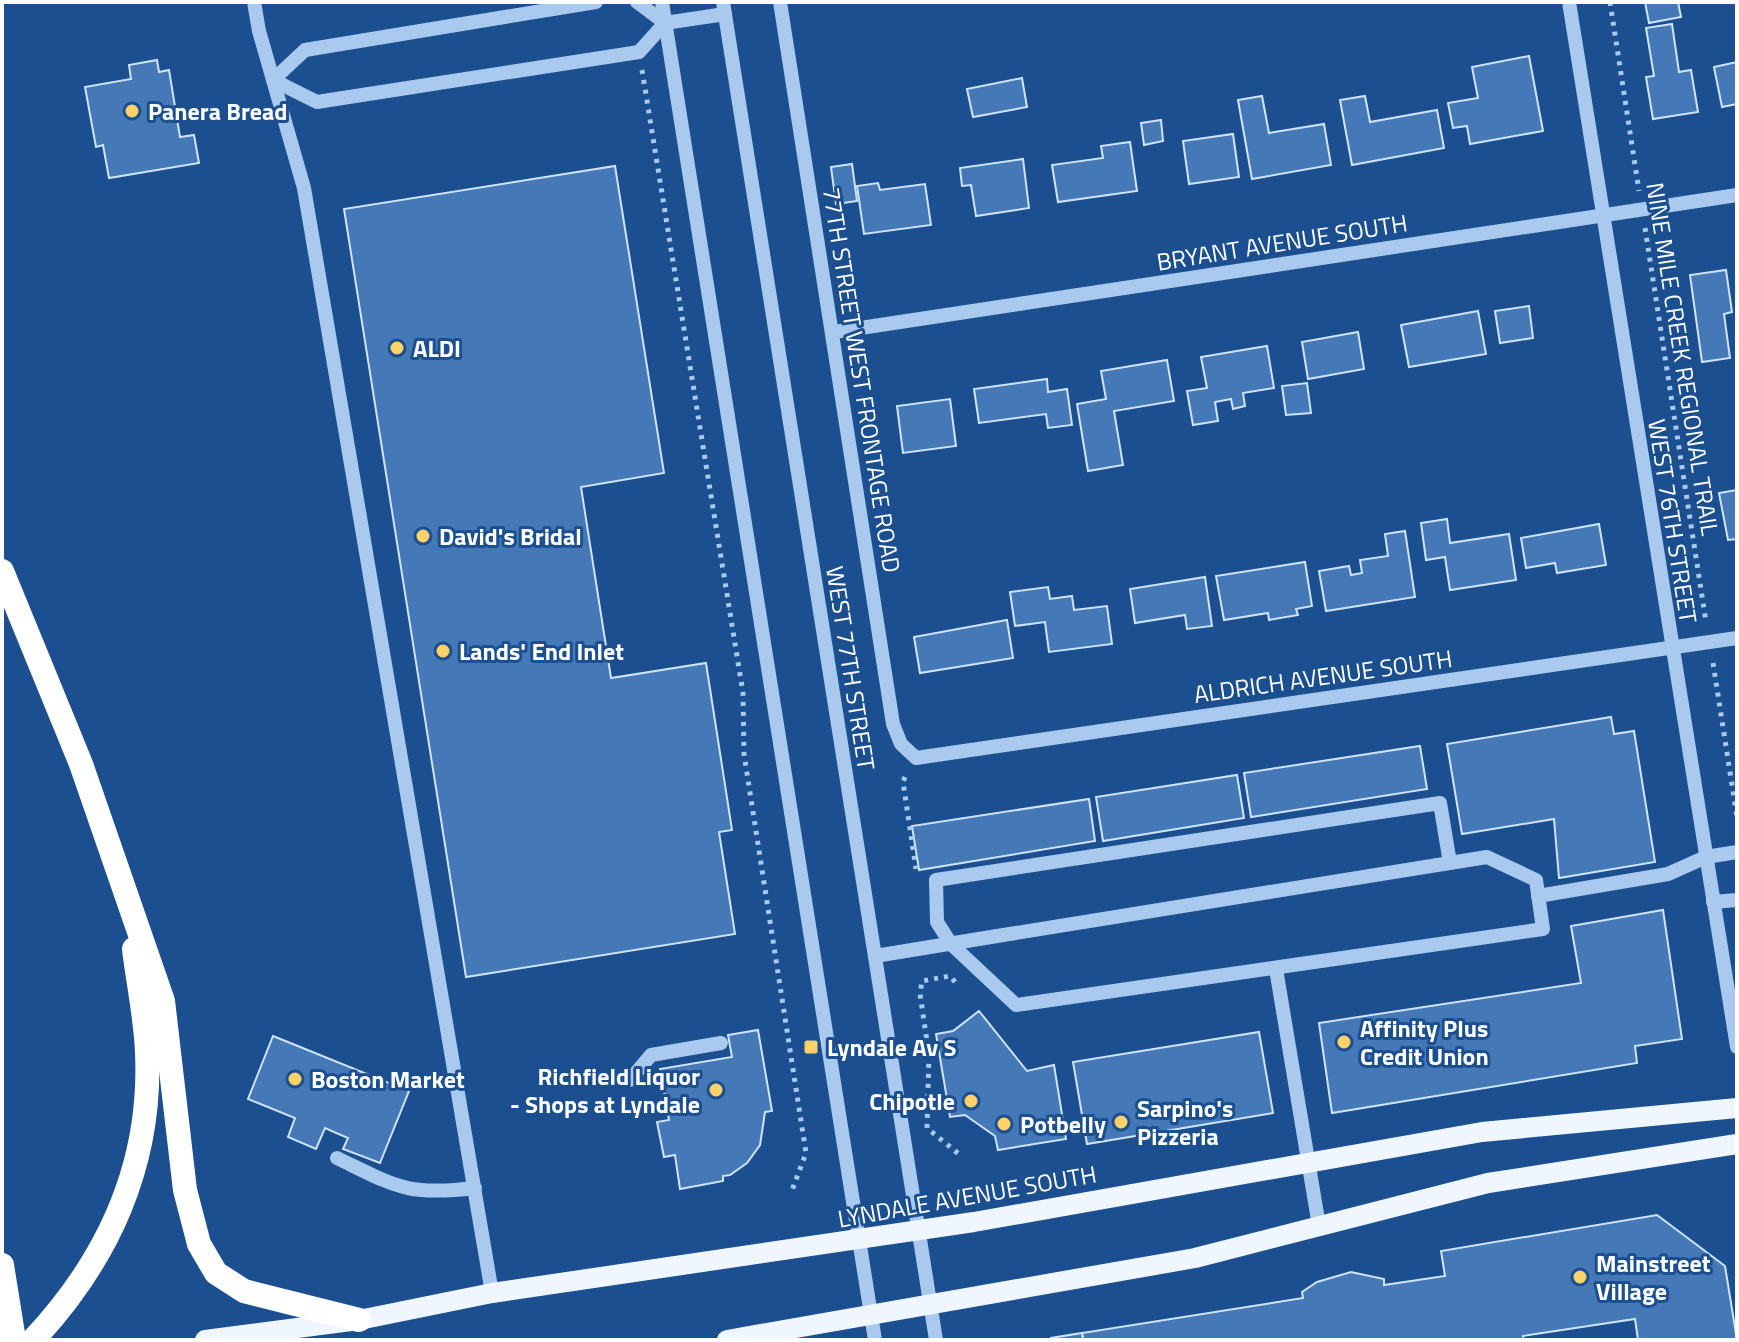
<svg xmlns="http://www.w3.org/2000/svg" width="1739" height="1342" font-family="'Titillium Web',sans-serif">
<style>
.building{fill:#4478b7;stroke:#cfe3fa;stroke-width:2}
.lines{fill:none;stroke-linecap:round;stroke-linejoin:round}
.path{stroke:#a9c9ee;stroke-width:5;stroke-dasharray:4 6;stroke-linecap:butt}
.minor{stroke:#a9c9ee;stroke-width:14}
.major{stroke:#f0f6ff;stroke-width:20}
.highway{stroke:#fff;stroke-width:24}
.poi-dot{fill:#ffd166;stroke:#1b4f8f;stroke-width:3}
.labels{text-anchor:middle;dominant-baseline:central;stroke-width:6;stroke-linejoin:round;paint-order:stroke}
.poi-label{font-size:24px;font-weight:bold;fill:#fff;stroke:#1b4f8f;text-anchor:start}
.street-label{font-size:24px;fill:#fff;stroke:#1b4f8f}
</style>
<rect width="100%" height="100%" fill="#1b4f8f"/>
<g class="building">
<path d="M1645 2H1678L1681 17 1649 23Z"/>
<path d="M1672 24 1679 72 1691 70 1698 112 1653 119 1646 77 1654 76 1646 28Z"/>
<path d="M1529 56 1543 131 1470 144 1467 126 1453 128 1448 103 1478 98 1472 67Z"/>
<path d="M157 60 159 72 169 70 180 137 194 135 199 163 109 178 103 145 96 147 85 87 131 79 129 65Z"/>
<path d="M1737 62V104L1722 107 1714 67Z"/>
<path d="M1022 78 1027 107 973 117 967 89Z"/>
<path d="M1262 96 1269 133 1324 124 1331 165 1252 179 1238 100Z"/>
<path d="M1365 96 1370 122 1437 110 1444 148 1352 165 1340 100Z"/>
<path d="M1161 120 1163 141 1144 145 1141 123Z"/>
<path d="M1233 134 1239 177 1189 184 1183 141Z"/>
<path d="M1130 142 1137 191 1058 202 1052 165 1103 158 1101 146Z"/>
<path d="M1023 159 1029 208 976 216 971 185 962 186 960 168Z"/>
<path d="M852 164 857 201 836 204 831 167Z"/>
<path d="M615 166 664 473 581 487 611 678 706 663 732 830 719 832 735 934 466 977 344 209Z"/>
<path d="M878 183 880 190 925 184 931 225 864 234 857 186Z"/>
<path d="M1726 270 1732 312 1724 314 1730 358 1702 362 1690 275Z"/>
<path d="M1529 306 1533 338 1500 343 1495 311Z"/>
<path d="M1478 311 1486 354 1409 367 1401 325Z"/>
<path d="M1358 332 1364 369 1308 379 1302 342Z"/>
<path d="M1267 346 1274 388 1243 393 1245 406 1233 409 1231 399 1215 402 1218 421 1193 425 1187 391 1207 388 1201 357Z"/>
<path d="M1167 360 1174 401 1114 411 1123 465 1088 471 1077 404 1106 399 1101 371Z"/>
<path d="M1047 379 1048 392 1067 389 1072 425 1048 428 1046 414 979 423 974 389Z"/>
<path d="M1307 383 1311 413 1286 415 1282 386Z"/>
<path d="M950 399 956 446 903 453 897 406Z"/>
<path d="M1737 490V539L1728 540 1719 493Z"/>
<path d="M1447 519 1450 543 1509 534 1516 580 1450 590 1445 557 1426 560 1421 523Z"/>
<path d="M1599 524 1606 565 1557 573 1555 563 1526 568 1521 538Z"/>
<path d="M1405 531 1415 597 1326 611 1319 571 1349 566 1351 575 1362 573 1360 560 1388 556 1385 534Z"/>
<path d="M1305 562 1312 606 1296 609 1298 615 1269 620 1268 613 1224 620 1216 576Z"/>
<path d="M1205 577 1212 626 1187 629 1185 615 1135 623 1130 589Z"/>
<path d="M1048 587 1050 599 1072 596 1074 610 1107 606 1112 644 1049 652 1045 622 1015 626 1010 592Z"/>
<path d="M1007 620 1013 658 920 673 914 637Z"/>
<path d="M1611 717 1614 734 1634 731 1655 862 1559 878 1554 819 1462 834 1447 744Z"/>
<path d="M1420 746 1427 789 1251 817 1244 773Z"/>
<path d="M1237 775 1244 818 1103 841 1096 797Z"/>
<path d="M1089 799 1095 841 919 870 912 826Z"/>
<path d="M1663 910 1682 1039 1635 1046 1637 1063 1332 1113 1319 1023 1581 983 1571 926Z"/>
<path d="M979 1011 1027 1071 1054 1065 1066 1139 998 1150 995 1136 965 1115 950 1117 936 1034 953 1031Z"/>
<path d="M758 1030 772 1111 765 1112 760 1145 747 1163 730 1175 723 1176V1181L680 1189 675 1155 664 1157 657 1122 669 1120 660 1069 732 1057 728 1035Z"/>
<path d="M1259 1032 1273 1113 1087 1144 1073 1062Z"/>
<path d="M273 1036 409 1091 380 1163 343 1149 348 1138 325 1128 316 1149 288 1137 295 1118 248 1099Z"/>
<path d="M1657 1215 1725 1266 1737 1340H1638L1635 1319 1523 1336V1340H1083L1082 1333 1303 1298 1302 1292 1317 1282 1351 1272 1384 1279V1285L1445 1276 1441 1251Z"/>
<path d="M1082 1333 1083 1340H1050L1051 1338Z"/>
</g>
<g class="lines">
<g class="path">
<path d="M1610 2 1639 191"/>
<path d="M642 70 743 693 744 754 806 1153 791 1193"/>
<path d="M1645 228 1706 622"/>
<path d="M1713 663 1737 817"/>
<path d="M905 777 903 782 916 869"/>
<path d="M955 982 950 976 922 981 920 994 929 1055 927 1128 960 1155"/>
</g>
<g class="minor">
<path d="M254 2 259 31 304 188 492 1293"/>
<path d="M596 2 305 50 273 80 317 102 639 52 665 23 725 14"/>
<path d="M637 2 665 23"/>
<path d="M662 2 875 1340"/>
<path d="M723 2 936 1340"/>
<path d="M780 2 893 724 901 744 916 758 1737 638"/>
<path d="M1569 2 1737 1047"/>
<path d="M834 332 1737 195"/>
<path d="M1538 896 1668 874 1706 857 1737 852"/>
<path d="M1713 902 1737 900"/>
<path d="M875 956 991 937 1487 857 1536 880 1543 929 1016 1005 951 944 937 922 936 880 1440 803 1450 863"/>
<path d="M1276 969 1319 1226"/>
<path d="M630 1080 651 1055 721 1043"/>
<path d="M337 1158C397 1187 407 1196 475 1188"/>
</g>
<g class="major">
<path d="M205 1340 359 1320 492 1293 974 1222 1482 1132 1737 1108"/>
<path d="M727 1340 1195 1258 1488 1183 1737 1144"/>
</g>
<g class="highway">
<path d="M2 571 81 764 163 1001 185 1190 199 1244 216 1273 244 1291 359 1320"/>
<path d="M2 1265 14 1340"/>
<path d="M33 1340C108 1260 152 1164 147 1053 146 1019 138 983 134 949"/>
</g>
</g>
<g class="poi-dot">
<circle cx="132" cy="111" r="8"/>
<circle cx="397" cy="348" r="8"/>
<circle cx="423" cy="536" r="8"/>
<circle cx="443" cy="651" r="8"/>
<circle cx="1344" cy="1042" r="8"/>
<rect x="803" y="1039" width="16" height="16" rx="4"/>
<circle cx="295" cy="1079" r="8"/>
<circle cx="716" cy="1090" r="8"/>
<circle cx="971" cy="1101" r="8"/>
<circle cx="1121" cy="1122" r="8"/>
<circle cx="1004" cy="1124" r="8"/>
<circle cx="1580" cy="1277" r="8"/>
</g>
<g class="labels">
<g class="poi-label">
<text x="148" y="111">Panera Bread</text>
<text x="413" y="348">ALDI</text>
<text x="439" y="536">David's Bridal</text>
<text x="459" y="651">Lands' End Inlet</text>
<text x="1360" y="1028">Affinity Plus<tspan x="1360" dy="28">Credit Union</tspan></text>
<text x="827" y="1047">Lyndale Av S</text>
<text x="700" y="1076" text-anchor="end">Richfield Liquor<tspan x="700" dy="28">- Shops at Lyndale</tspan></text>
<text x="311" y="1079">Boston Market</text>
<text x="955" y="1101" text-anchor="end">Chipotle</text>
<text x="1137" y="1108">Sarpino's<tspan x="1137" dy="28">Pizzeria</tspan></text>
<text x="1020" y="1124">Potbelly</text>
<text x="1596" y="1263">Mainstreet<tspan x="1596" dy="28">Village</tspan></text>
</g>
<g class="street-label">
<text transform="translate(1282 242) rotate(-9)">BRYANT AVENUE SOUTH</text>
<text transform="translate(1683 359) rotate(81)">NINE MILE CREEK REGIONAL TRAIL</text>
<text transform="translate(862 380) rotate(81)">77TH STREET WEST FRONTAGE ROAD</text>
<text transform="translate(1673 521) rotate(81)">WEST 76TH STREET</text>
<text transform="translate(851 668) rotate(81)">WEST 77TH STREET</text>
<text transform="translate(1323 676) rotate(-8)">ALDRICH AVENUE SOUTH</text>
<text transform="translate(967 1196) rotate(-10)">LYNDALE AVENUE SOUTH</text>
</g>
</g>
<rect width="1739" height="1342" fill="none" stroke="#ffffff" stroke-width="8"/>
</svg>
